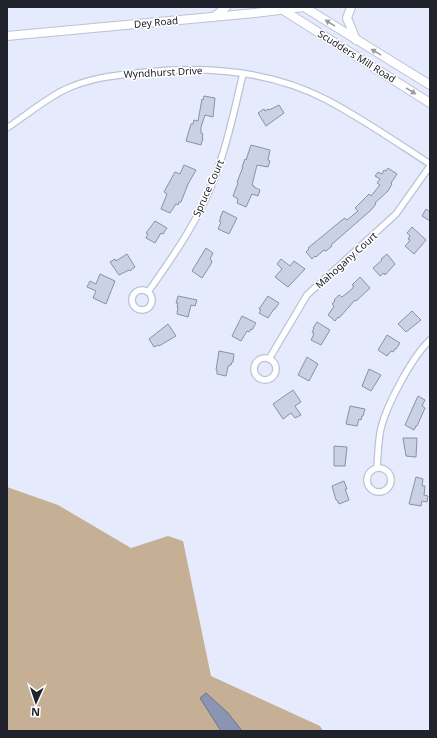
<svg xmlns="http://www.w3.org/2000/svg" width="437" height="738" font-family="'Noto Sans',sans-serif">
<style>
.forest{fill:#c6b095}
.water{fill:#8b95b3;stroke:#6b738a}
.building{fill:#cad1e6;stroke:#8a91a5}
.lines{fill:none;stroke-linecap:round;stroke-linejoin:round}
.minor-casing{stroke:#bbc2d7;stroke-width:8}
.secondary-casing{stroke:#bbc2d7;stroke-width:10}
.minor{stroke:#fff;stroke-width:5.5}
.secondary{stroke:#fff;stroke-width:8}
.oneway{fill:#9b9ca0}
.labels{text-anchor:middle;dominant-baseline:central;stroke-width:3;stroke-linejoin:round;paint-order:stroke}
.street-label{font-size:10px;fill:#20232b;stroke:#fff}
</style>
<rect width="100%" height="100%" fill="#e5ebfc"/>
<path class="forest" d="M7 487 58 505 131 548 168 536 183 541 211 676 320 726 323 731H7Z"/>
<path class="water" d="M206 693 228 713 242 731H221L200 698Z"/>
<g class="building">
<path d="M204 96 215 98 213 117 205 115 201 127V133L203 134 202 138H203L201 145 186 141 191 124H193L194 120 198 121 202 99 203 100Z"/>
<path d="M279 105 284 113 266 126 258 113 264 109 265 111 268 109 269 110Z"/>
<path d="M251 145 270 150 268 160 270 161 268 167 257 165 252 185 254 186V187L260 190 258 196 252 194 246 207 237 203 238 199 233 196 238 183 237 182 243 167H242L245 159 246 160Z"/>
<path d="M184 165 196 170 188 184 181 202H179L178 205 176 204 170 213 161 209 167 194 164 192 175 172 180 174Z"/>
<path d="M388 168 397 174 391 183 392 184 388 191 375 203 376 204 370 211 331 245 332 246 326 251 324 250 316 257 315 256 312 259 306 252 309 249 308 248 342 220 345 218 347 220 358 211 355 208 369 194 371 196 380 185 377 183 380 179 375 176 378 172 382 174 384 170 386 171Z"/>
<path d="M426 209 430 212V221L422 216Z"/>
<path d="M223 211 237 218 229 234 218 229 221 222 219 221 221 218H220Z"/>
<path d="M155 221 167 228 163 234 161 233 155 243 146 238 148 234 146 233Z"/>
<path d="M412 227 426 240 414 254 405 246 408 243 410 240 408 239 410 236 407 233Z"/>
<path d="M206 248 213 253 210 259 212 261 211 264 202 278 192 271Z"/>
<path d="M127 254 135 267 130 271 129 270 119 275 110 262 115 259 116 261Z"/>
<path d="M387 254 395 264 385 275 384 273 380 276 373 268 382 260 381 259Z"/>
<path d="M281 259 290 266 294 261 305 269 288 287 275 277 282 269 277 264Z"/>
<path d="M100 274 115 281 106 304 93 298 96 291 87 287 90 281 96 284Z"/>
<path d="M360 277 370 288 356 301 355 300 339 318 338 317 335 321 328 315 333 308 334 306 332 304 335 301 334 300 339 295 342 297 352 289 354 286 352 285Z"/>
<path d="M178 296 197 300 195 306 191 305 188 317 177 314 178 307H177L178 303H176Z"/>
<path d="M268 296 279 303 275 309H274L268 318 259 313 261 310 259 309Z"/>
<path d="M412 311 421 320 406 332 398 324Z"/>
<path d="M242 316 256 323 252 330 251 329 249 332 247 331 241 341 232 336Z"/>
<path d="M317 322 330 330 321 345 311 340 313 336 314 333 312 332 314 328H313Z"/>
<path d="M168 324 176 336 159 346 158 345 154 347 149 339Z"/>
<path d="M387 335 400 343 396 349H395L393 352 391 351 387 356 378 350Z"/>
<path d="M219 351 234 354 233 362H232L231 365H229L228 367 226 376 217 374V370H216Z"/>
<path d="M307 357 318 364 309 381 298 375Z"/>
<path d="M369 369 381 375 371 391 362 386Z"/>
<path d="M293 390 301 402 295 406 301 415 295 418 291 413 283 419 273 404Z"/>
<path d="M418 396 425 400 422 406 425 408 417 426H416L414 430 405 425Z"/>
<path d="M350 406 365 409 363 416H362L361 420 359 419 357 426 346 424Z"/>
<path d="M403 438H417L416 457 406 456Z"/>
<path d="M334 446 347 447 345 466H334Z"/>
<path d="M416 477 423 479 422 486H425L424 495 428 496 427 502 422 501 421 506 409 504Z"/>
<path d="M344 481 347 489H345L349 500 339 504 337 500H336L332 486Z"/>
</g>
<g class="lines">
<defs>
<g id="minor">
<path d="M7 128C25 116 43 101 62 91 89 77 119 75 147 72 208 66 272 71 327 100 363 119 396 142 430 164"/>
<circle cx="142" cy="300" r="10"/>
<path d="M148 292C175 254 202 215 217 171 229 139 235 106 243 74"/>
<circle cx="265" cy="369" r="11"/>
<path d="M269 359 307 295 396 214 430 166"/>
<path d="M377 468C378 455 378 441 381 428 387 404 412 357 430 340"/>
<circle cx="379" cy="480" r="12"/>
</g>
<g id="secondary">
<path d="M351 7 347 18 356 40"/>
<path d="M283 10 430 103"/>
<path d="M214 17 226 7"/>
<path d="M7 36 255 13 304 7 430 85"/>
</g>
</defs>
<use href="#minor" class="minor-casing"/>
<use href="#secondary" class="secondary-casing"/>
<use href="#minor" class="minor"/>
<use href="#secondary" class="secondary"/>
</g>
<defs><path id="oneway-solid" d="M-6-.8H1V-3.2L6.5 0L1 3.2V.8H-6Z"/></defs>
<g class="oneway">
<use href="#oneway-solid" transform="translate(330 23) rotate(-148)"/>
<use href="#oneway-solid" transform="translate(376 52) rotate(-149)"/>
<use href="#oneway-solid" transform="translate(411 91) rotate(32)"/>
</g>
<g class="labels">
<g class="street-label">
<text transform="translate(156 22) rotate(-5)">Dey Road</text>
<text transform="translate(357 56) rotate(32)">Scudders Mill Road</text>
<text transform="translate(163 72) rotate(-3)">Wyndhurst Drive</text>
<text transform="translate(208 188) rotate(-66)">Spruce Court</text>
<text transform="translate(346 260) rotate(-42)">Mahogany Court</text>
</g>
</g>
<rect width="437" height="738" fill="none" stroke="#20232b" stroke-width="16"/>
<g transform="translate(36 702) rotate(183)" stroke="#ffffff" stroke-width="3" paint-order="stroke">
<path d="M0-3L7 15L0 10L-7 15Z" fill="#20232b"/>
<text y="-6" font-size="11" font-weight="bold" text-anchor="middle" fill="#20232b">N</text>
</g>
</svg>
